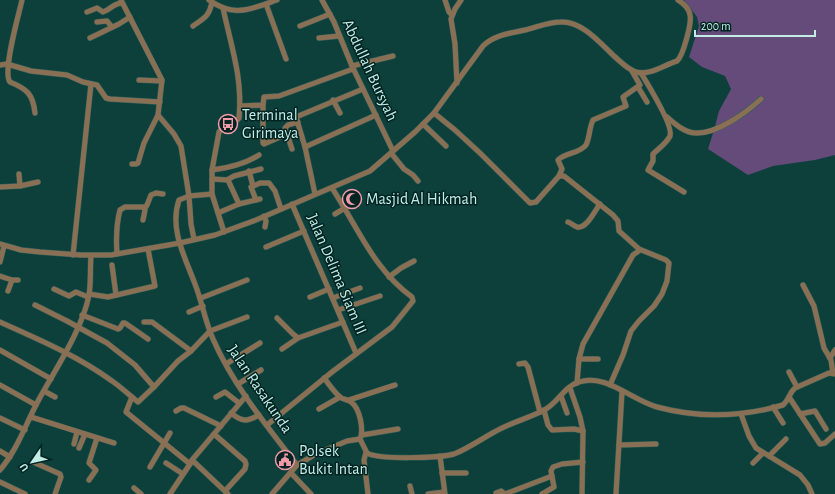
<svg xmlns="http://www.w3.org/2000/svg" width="835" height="494" font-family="'Alegreya Sans',sans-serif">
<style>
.green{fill:#644b7a}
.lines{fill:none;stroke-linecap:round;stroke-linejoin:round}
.street-casing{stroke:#2e5e5a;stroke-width:6}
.street{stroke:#897055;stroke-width:5}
.labels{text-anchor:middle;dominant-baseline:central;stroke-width:3;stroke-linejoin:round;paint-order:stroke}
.street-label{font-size:16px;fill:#c3ece7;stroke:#002421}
.poi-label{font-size:16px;fill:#c3ece7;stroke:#002421;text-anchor:start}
</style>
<rect width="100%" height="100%" fill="#0d3f3b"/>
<path class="green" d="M684 0H835V155L815 160 773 166 748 175 708 149 714 130 719 111 731 89 725 76 702 67 689 57 699 26 697 17Z"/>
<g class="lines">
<defs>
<g id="street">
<path d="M22 0C19 14 2 72 10 82 27 89 33 94 35 113"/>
<path d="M121 0 162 80 158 115 144 143 138 163 136 164H132"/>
<path d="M209 0C234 18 251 9 277 0"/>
<path d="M322 0 334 22 352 66 393 151"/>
<path d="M445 0 449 12 452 15"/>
<path d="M266 4 286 59"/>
<path d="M223 8C231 46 243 78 239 118 234 125 224 125 219 132L212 170V194L224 232"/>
<path d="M87 12 97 8 103 12C111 9 114 3 122 3"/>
<path d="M97 22 107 21 112 27"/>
<path d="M193 26C204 18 209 17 212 2"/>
<path d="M300 26 330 14"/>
<path d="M90 38 119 24 130 17"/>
<path d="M319 38 339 36"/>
<path d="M0 65 7 64 31 71 67 75 83 82 97 85 106 98 110 99 160 102"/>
<path d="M352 66 393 56"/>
<path d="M641 73C647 83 674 126 670 136 667 143 658 149 653 154V161L648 170 684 192"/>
<path d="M139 80 162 81"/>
<path d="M457 83 455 44 451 19 455 9 461 0"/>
<path d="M638 87 647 102"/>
<path d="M333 100 340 113"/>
<path d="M263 105V143L264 144 287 134"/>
<path d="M240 106 263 105 264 97 279 96 353 69"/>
<path d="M434 113 455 130 480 153 530 203 536 202 559 176H564L613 215 618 221 619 231 639 249 666 260 669 263 667 281 662 294 654 306 639 321 631 331 623 355 610 385"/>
<path d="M158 115 174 134 181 146 189 196 191 224 194 239"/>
<path d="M667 117C675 124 685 133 696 133 717 134 747 112 761 99"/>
<path d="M423 124 446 146"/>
<path d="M305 147 376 115"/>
<path d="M292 149 285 128 288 125 298 122"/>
<path d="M391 153 404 169 413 175 418 181"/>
<path d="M212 170C228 168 245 164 259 155"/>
<path d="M249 171 253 186"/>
<path d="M19 174 20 186"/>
<path d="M559 176 562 169 558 160C566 152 579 154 586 145 590 137 589 128 593 120L626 106 623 97 640 85 632 71"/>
<path d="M212 179 228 180 239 204"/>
<path d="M227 180 234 176 261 169"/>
<path d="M0 187 20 186 38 182"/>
<path d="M212 194 189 196 179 200C169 229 185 257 195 284 202 302 205 321 213 339 233 385 266 425 297 465"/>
<path d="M315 194 305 147 296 117 363 89"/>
<path d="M256 200 251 187 260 183H269L275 191 281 209"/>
<path d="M292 204 356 353"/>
<path d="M145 208 147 205 151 195 156 193 163 194"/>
<path d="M218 213 239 204 260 199"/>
<path d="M335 214 345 208"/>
<path d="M264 216 266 221 265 227"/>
<path d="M568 222C571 223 574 226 577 227 587 229 595 210 600 204"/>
<path d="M0 244 21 250 40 252 81 255H111L180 243 215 235 256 220 370 171 415 132 434 113 483 46C494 35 511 33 525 30 537 27 549 22 561 22 582 21 600 43 614 56 621 62 627 69 636 72 649 76 664 65 677 61 683 56 692 23 690 15 689 8 683 3 678 0"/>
<path d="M266 247 304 231"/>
<path d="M117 254C116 239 116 225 120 210L125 207H143L145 210 143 220"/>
<path d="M73 255 91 84"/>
<path d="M0 262 4 246"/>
<path d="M112 265 116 295"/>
<path d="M0 276 12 280H18"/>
<path d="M389 277 401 268 414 261"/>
<path d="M803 285 814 306 824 348 831 360 833 373"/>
<path d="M54 289 69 296 76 292 88 297"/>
<path d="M8 291 12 280"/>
<path d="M89 294 108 297 155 286 148 249"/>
<path d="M310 297 329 289"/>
<path d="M201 298 247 280"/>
<path d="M333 298 360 288"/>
<path d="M35 305 67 321 107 343 135 365 154 387 178 361 191 351 210 331 247 317"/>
<path d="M338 310 380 296"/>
<path d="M189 312 203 306"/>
<path d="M82 315 118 329 120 328 123 323H125L148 339"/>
<path d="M277 318 293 334 298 338 343 322"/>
<path d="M0 322C38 339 78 356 112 381 121 387 129 395 138 402L154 387"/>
<path d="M144 322H152L191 351"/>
<path d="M282 349 298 338"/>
<path d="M0 350 51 379"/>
<path d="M830 358 835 350"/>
<path d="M579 359H598"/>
<path d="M226 364 260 343"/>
<path d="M519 364 525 363 528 367 540 412"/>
<path d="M789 372 797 387"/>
<path d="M324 378C329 384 334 392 340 397 343 400 348 399 351 402 360 408 364 430 360 439"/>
<path d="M577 383 579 359 583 344 633 255 640 250"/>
<path d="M238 384 261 370"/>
<path d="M0 385 36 405"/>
<path d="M570 388 580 417 583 431 582 494"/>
<path d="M44 391 55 397"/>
<path d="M561 396 567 413"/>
<path d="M132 397 126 412 190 464"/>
<path d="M216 397 225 392 239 403"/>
<path d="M789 397 820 444 825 443 835 434"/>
<path d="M349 400 395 385"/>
<path d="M773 407 783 423"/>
<path d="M319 409 340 397"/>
<path d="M544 410 548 425 552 430 574 429 583 431"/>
<path d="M176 411 181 408H184L221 426"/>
<path d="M231 413C242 422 247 422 259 415"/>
<path d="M741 414 749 436 756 448 800 475 808 485 812 494"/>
<path d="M800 414 815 411 826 429"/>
<path d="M31 417 114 443"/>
<path d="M0 418 25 430"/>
<path d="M267 425 332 372 392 327 413 301 412 297C374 270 357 226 332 188"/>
<path d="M214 434 245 461 246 464 245 469 225 491"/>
<path d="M362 435 398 429"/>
<path d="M74 444 77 432"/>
<path d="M619 445 656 444"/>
<path d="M79 448 85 434"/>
<path d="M0 451 10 457"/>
<path d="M366 452 364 460 368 494"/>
<path d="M440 456 445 494"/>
<path d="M769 456 786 439"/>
<path d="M33 462 60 474 61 477 55 494"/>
<path d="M166 463 183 474"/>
<path d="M753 463 763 453"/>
<path d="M150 467 170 433"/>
<path d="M0 470C17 450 25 426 37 403 54 371 82 331 89 295 91 285 90 267 91 256"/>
<path d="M291 473 311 494"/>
<path d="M442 473H466"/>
<path d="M89 480 96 470 89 463 97 438"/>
<path d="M0 482 25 494"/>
<path d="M410 486 412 494"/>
<path d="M134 488 141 494"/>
<path d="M496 493 501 491 505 494"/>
<path d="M170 494 192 461"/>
<path d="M228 494 192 460 246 396"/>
<path d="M272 494 297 465 316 454 347 441 360 439 367 453C378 460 440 458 454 454 468 449 487 435 502 428 516 421 532 417 546 409 558 402 565 386 579 382 606 373 631 400 657 407 698 418 742 417 783 405 789 400 789 393 795 388L829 373 835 374"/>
<path d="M428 494 444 492"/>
<path d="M505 494 552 476"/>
<path d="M542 494 554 487 551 471 553 467 562 464 583 462"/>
<path d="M616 494 622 392"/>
</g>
</defs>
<use href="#street" class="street-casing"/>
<use href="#street" class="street"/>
</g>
<defs>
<symbol id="bus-ring" viewBox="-11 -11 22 22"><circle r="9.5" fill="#002421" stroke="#f39aaa" stroke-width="1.5"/><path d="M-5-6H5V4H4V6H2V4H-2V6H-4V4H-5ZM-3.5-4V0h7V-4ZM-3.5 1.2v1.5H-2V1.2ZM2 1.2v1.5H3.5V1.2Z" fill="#f39aaa"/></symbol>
<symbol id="mosque-ring" viewBox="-11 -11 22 22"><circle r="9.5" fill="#002421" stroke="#f39aaa" stroke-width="1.5"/><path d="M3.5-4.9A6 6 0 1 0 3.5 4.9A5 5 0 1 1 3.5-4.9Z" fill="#f39aaa"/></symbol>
<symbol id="civic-ring" viewBox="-11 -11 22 22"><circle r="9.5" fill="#002421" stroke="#f39aaa" stroke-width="1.5"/><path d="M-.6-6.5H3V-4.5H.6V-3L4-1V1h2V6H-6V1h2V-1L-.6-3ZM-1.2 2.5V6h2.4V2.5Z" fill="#f39aaa"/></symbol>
</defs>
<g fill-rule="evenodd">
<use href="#bus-ring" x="217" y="113" width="22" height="22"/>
<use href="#mosque-ring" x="341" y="188" width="22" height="22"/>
<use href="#civic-ring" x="274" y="449" width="22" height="22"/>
</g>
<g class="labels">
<g class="street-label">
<text transform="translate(370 70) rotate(65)">Abdullah Bursyah</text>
<text transform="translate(337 274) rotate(67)">Jalan Delima Siam III</text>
<text transform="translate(260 389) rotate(56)">Jalan Rasakunda</text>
</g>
<g class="poi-label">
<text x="242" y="115">Terminal<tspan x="242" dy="18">Girimaya</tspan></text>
<text x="366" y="199">Masjid Al Hikmah</text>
<text x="299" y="451">Polsek<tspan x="299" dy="18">Bukit Intan</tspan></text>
</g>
</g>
<g transform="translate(32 462) rotate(236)" stroke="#002421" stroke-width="3" paint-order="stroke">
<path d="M0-3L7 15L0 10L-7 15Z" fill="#c3ece7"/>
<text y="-6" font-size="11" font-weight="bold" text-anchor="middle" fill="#c3ece7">U</text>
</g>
<path d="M695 30v6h120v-6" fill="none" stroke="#c3ece7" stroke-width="2"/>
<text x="701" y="30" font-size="12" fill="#c3ece7" stroke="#002421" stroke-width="3" paint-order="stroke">200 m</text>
</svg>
